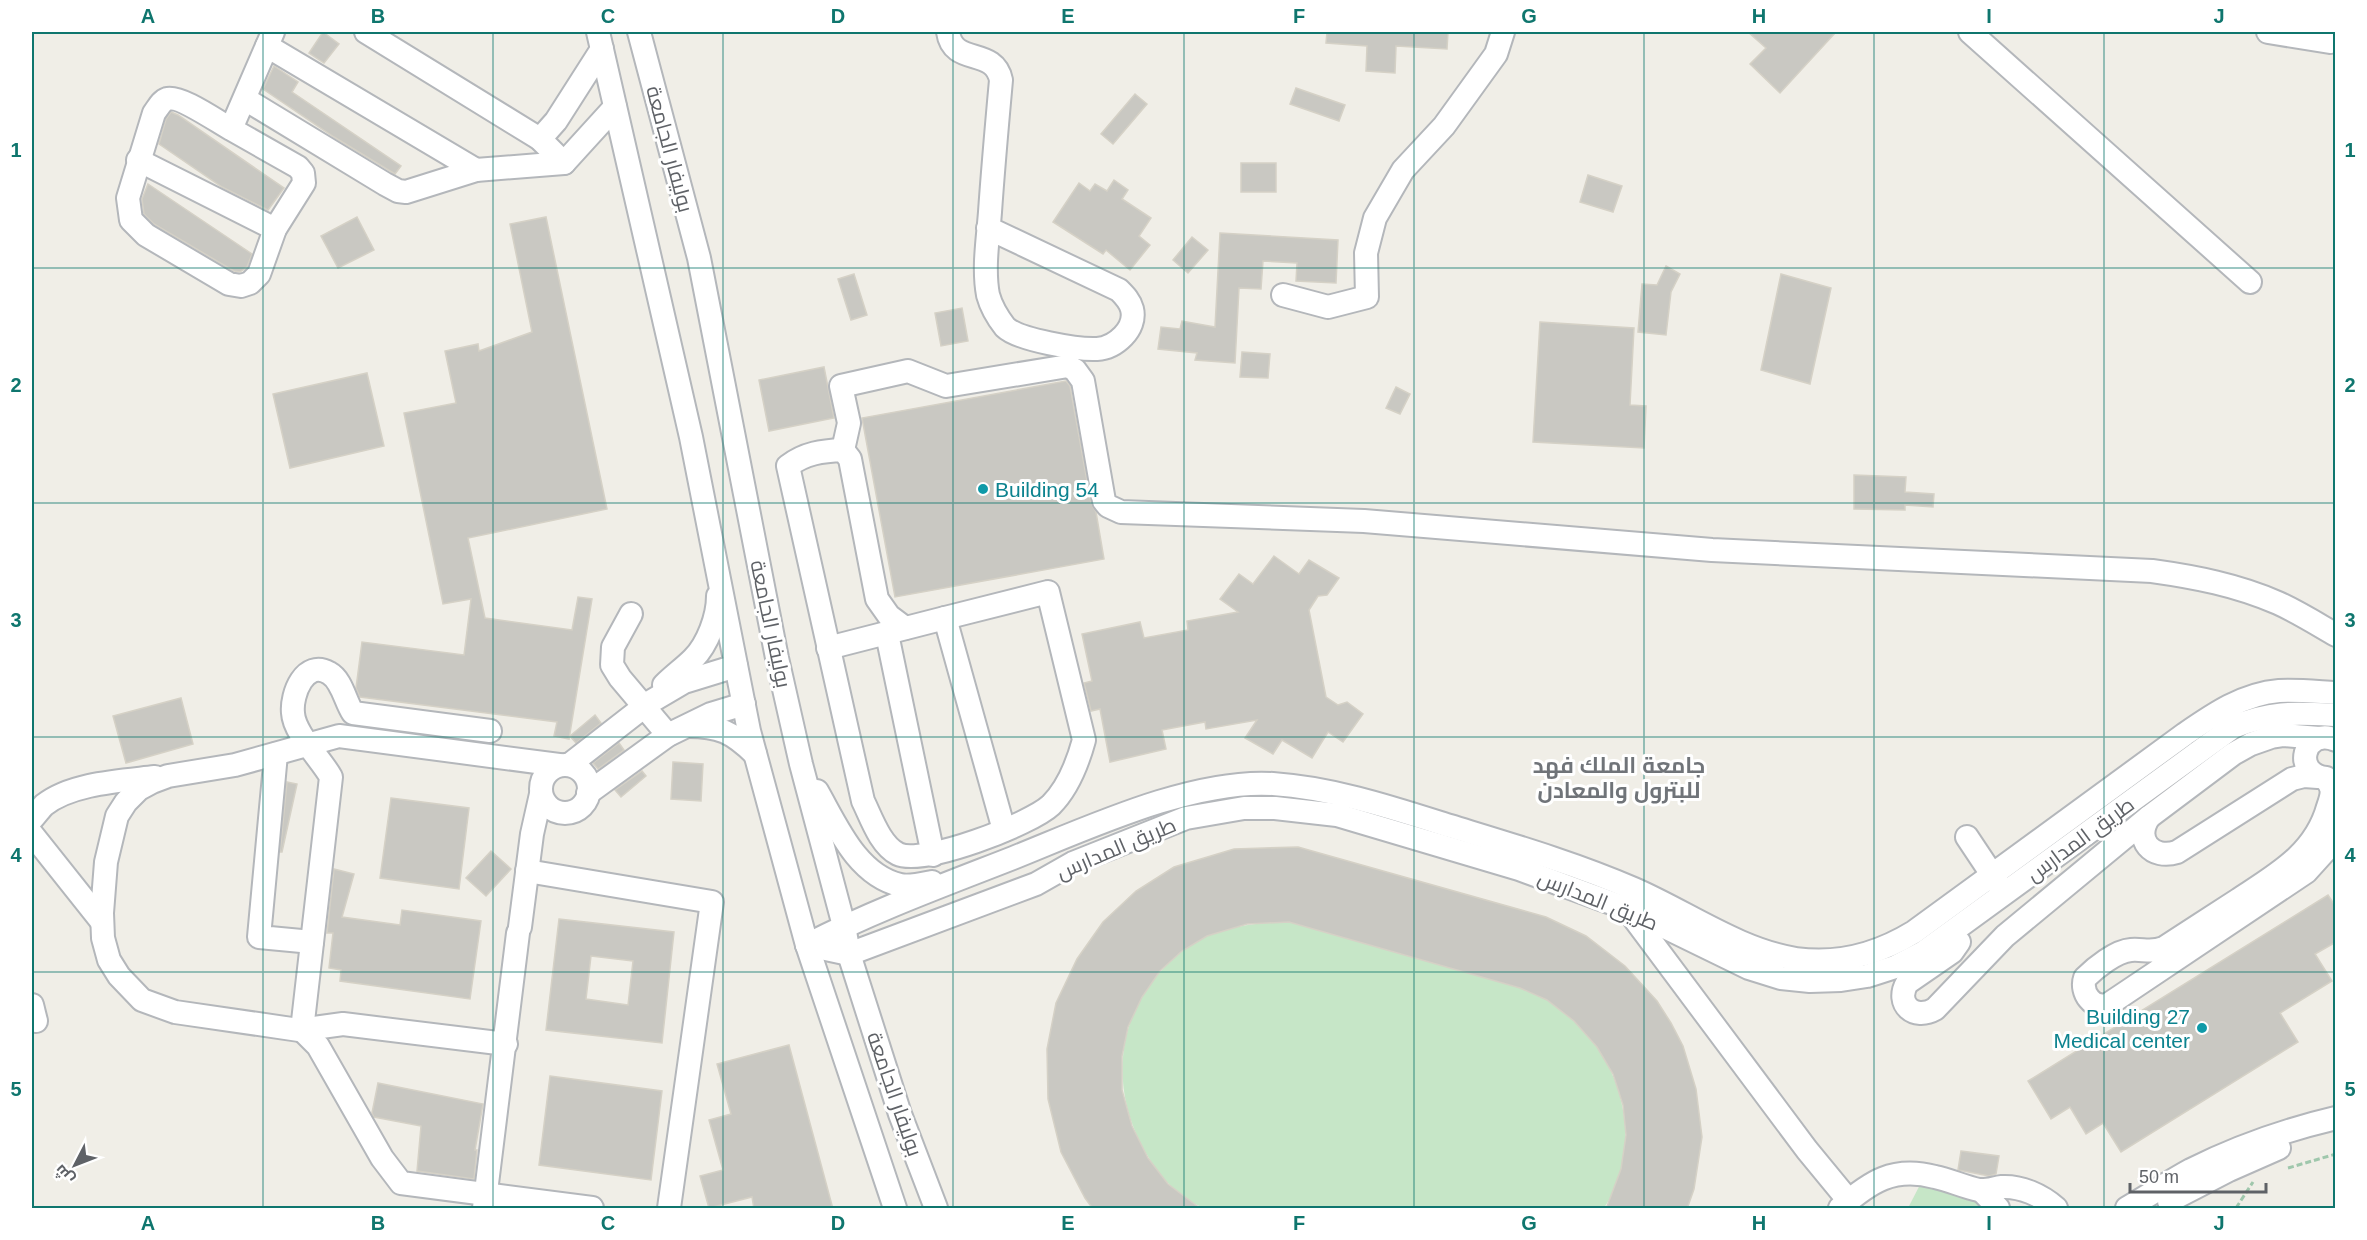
<svg xmlns="http://www.w3.org/2000/svg" width="2367" height="1240" font-family="Arial,Cairo,sans-serif">
<style>
.green{fill:#c6e6c7}
.building{fill:#c9c8c2;stroke:#d5d1c6;stroke-width:1.5;fill-rule:evenodd}
.lines{fill:none;stroke-linecap:round;stroke-linejoin:round}
.minor-casing{stroke:#b4b7bb;stroke-width:26}
.path{stroke:#9fc7ac;stroke-width:3;stroke-dasharray:6 3;stroke-linecap:butt}
.minor{stroke:#fff;stroke-width:22}
.grid{fill:none;stroke:#0f766e;stroke-width:1.5;stroke-opacity:0.55}
.culture-dot{fill:#0f9aa8;stroke:#fff;stroke-width:2}
.labels{text-anchor:middle;dominant-baseline:central;stroke-width:6;stroke-linejoin:round;paint-order:stroke}
.street-label{font-size:21px;fill:#5f6267;stroke:#fff}
.culture-label{font-size:21px;fill:#0d838f;stroke:#fff;text-anchor:start}
.neighbourhood-label{font-size:22px;font-weight:bold;fill:#707479;stroke:#fff}
.neatline{fill:none;stroke:#0f766e;stroke-width:2}
.grid-label{font-size:20px;text-anchor:middle;font-weight:bold;fill:#0f766e}
</style>
<rect width="100%" height="100%" fill="#f0eee7"/>
<g class="green">
<path d="M1289 922 1520 988C1529 991 1538 995 1546 999 1617 1040 1650 1138 1604 1208H1204C1175 1197 1155 1171 1141 1144 1109 1081 1118 1010 1171 961 1182 951 1195 940 1208 935 1235 925 1261 923 1289 922Z"/>
<path d="M1923 1179 1979 1202 1986 1208H1908Z"/>
</g>
<g class="building">
<path d="M323 32 339 44 324 63 309 53Z"/>
<path d="M1327 32H1448L1447 49 1396 46 1395 73 1366 71 1367 46 1326 43Z"/>
<path d="M1748 32H1836L1780 93 1750 64 1766 48Z"/>
<path d="M274 66 298 82 292 92 401 166 395 174 334 137 263 89Z"/>
<path d="M1296 88 1345 105 1339 121 1290 104Z"/>
<path d="M1135 94 1147 104 1113 144 1101 134Z"/>
<path d="M171 112 178 115 284 188 268 210 222 187 159 144 166 119Z"/>
<rect x="1241" y="163" width="35" height="29"/>
<path d="M1588 175 1622 186 1613 212 1580 202Z"/>
<path d="M1114 180 1128 190 1122 199 1151 218 1139 236 1150 245 1130 270 1106 250 1103 254 1053 222 1079 183 1090 191 1095 184 1107 191Z"/>
<path d="M148 184 252 254 247 267 240 272 234 271 154 224 144 214 142 199Z"/>
<path d="M357 217 374 250 338 268 321 236Z"/>
<path d="M546 217 607 509 468 538 485 618 572 630 578 597 592 599 569 739 554 736 557 722 360 697 356 688 362 642 464 655 471 599 443 604 404 413 456 403 445 351 478 344 479 351 532 332 510 224Z"/>
<path d="M1220 233 1338 240 1336 283 1296 281 1297 263 1263 261 1261 289 1239 288 1235 363 1195 360 1197 353 1158 349 1161 327 1180 329 1182 321 1215 327Z"/>
<path d="M1192 237 1208 250 1188 273 1173 260Z"/>
<path d="M1666 266 1680 274 1671 292 1666 335 1638 332 1642 284 1657 285Z"/>
<path d="M854 274 867 315 851 320 838 279Z"/>
<path d="M1781 274 1831 288 1810 384 1761 370Z"/>
<path d="M962 308 968 341 941 346 935 313Z"/>
<path d="M1540 322 1634 328 1630 405 1646 406 1644 448 1533 442Z"/>
<path d="M1242 352 1270 354 1268 378 1240 377Z"/>
<path d="M824 367 834 418 769 431 759 380Z"/>
<path d="M367 373 384 446 290 468 273 394Z"/>
<path d="M1066 381 1070 386 1091 503 1096 512 1104 559 895 597 862 418Z"/>
<path d="M1396 387 1410 394 1400 414 1386 408Z"/>
<path d="M1854 475 1906 477 1905 492 1934 494 1933 507 1905 505V510L1854 509Z"/>
<path d="M1274 556 1299 574 1309 560 1339 578 1327 595 1318 596 1309 610 1326 697 1338 705 1347 702 1363 714 1343 742 1328 732 1312 758 1282 740 1273 754 1245 738 1257 720 1206 729 1205 722 1162 730 1166 749 1110 762 1100 709 1091 711 1084 683 1092 681 1082 634 1140 622 1144 638 1188 630 1187 621 1238 612 1220 599 1239 574 1253 584Z"/>
<path d="M181 698 193 744 126 763 113 716Z"/>
<path d="M595 715 601 723 576 743 570 736Z"/>
<path d="M619 743 624 750 598 769 593 763Z"/>
<path d="M673 762 703 764 701 801 671 799Z"/>
<path d="M642 771 646 776 621 797 615 790Z"/>
<path d="M287 782 297 784 282 852H280Z"/>
<path d="M391 798 469 808 459 889 380 878Z"/>
<path d="M1298 847 1546 917 1586 936 1625 966 1657 1001 1671 1023 1683 1046 1696 1089 1702 1137 1694 1189 1687 1209H1606L1621 1169 1626 1135 1623 1105 1613 1074 1597 1047 1574 1021 1547 1000 1520 988 1289 922 1247 924 1207 936 1182 951 1160 971 1142 997 1128 1027 1122 1056V1090L1132 1126 1148 1158 1168 1184 1201 1209H1093L1085 1198 1061 1152 1048 1099 1047 1049 1056 1003 1077 959 1103 922 1136 891 1174 867 1234 849Z"/>
<path d="M491 851 511 869 486 896 466 878Z"/>
<path d="M334 869 354 874 342 917 400 925 402 910 481 921 470 999 340 981 341 970 329 968 333 933H327Z"/>
<path d="M2328 895 2336 907V942L2315 954 2332 981 2280 1013 2298 1042 2121 1152 2103 1123 2086 1134 2070 1107 2051 1119 2028 1081Z"/>
<path d="M559 919 674 932 662 1043 546 1030ZM591 956 633 961 628 1005 586 999Z"/>
<path d="M789 1045 833 1209H754L752 1197 709 1208 700 1176 723 1170 709 1120 731 1114 717 1064Z"/>
<path d="M550 1076 662 1091 651 1180 539 1165Z"/>
<path d="M378 1083 483 1104 475 1150H477L474 1179 417 1171 421 1126 374 1117 372 1113Z"/>
<path d="M1961 1151 1999 1156 1996 1174 1989 1176 1958 1170Z"/>
</g>
<g class="lines">
<defs>
<g id="minor">
<path d="M366 32 540 139 564 163"/>
<path d="M598 32 691 437 749 731 807 945 895 1208"/>
<path d="M639 32 699 258 777 658 801 764 844 926 849 954 900 1114 936 1208"/>
<path d="M948 32C953 67 994 46 1001 80 997 124 993 168 990 212 988 239 983 268 988 295 991 306 998 318 1005 327 1018 340 1079 350 1097 349 1115 348 1137 329 1132 309 1130 301 1125 296 1119 290L988 228"/>
<path d="M1970 32 2250 282"/>
<path d="M2268 32 2330 42 2336 40"/>
<path d="M267 46 476 170"/>
<path d="M245 99 385 184 398 191 406 192 476 170 564 163 615 107"/>
<path d="M231 129 298 167 303 173 304 183 275 229 259 274 250 283 241 286 229 284 146 235 131 220 128 198 154 113C158 108 161 101 167 99 180 95 218 122 231 129L273 32"/>
<path d="M540 139 556 121 602 49"/>
<path d="M138 160 275 229"/>
<path d="M1283 295 1328 307 1367 297 1366 253 1375 218 1403 170 1444 126 1496 54 1503 32"/>
<path d="M843 450 849 423 841 386 908 371 946 386 1068 366 1075 370 1083 381 1104 501 1108 506 1121 512 1364 521 1712 550 2152 571C2195 577 2237 585 2278 603 2298 612 2317 624 2336 635"/>
<path d="M631 614 613 647 612 665 620 678 668 735"/>
<path d="M905 628 889 616 877 599 850 459 843 450C822 451 805 453 788 466L863 801C871 817 880 845 898 854 923 866 1031 824 1051 805 1068 788 1078 762 1084 740L1048 592 945 618"/>
<path d="M887 634 933 855"/>
<path d="M828 648 945 618 1004 830"/>
<path d="M664 685C673 676 684 668 693 659 708 644 718 616 718 596"/>
<path d="M688 726C720 726 732 732 755 754"/>
<path d="M490 731 353 713C345 701 342 680 329 673 305 659 291 694 293 713 294 733 321 759 331 777L302 1030 318 1046 382 1158 401 1183 592 1208"/>
<path d="M276 754 259 937 312 942"/>
<path d="M569 765 650 702 684 682 736 666"/>
<circle cx="565" cy="789" r="24"/>
<path d="M2324 778C2335 786 2332 796 2328 807 2315 854 2276 875 2238 900 2213 916 2189 932 2164 948 2152 953 2143 949 2131 950 2116 951 2095 968 2085 978 2080 992 2093 1011 2109 1004L2306 872 2325 851 2336 831"/>
<path d="M2326 778C2291 774 2304 726 2336 740"/>
<path d="M817 791C837 826 857 875 900 885 909 887 922 884 932 882"/>
<path d="M588 793 668 735 711 714 744 704"/>
<path d="M2149 817C2134 840 2152 860 2177 852L2292 779 2304 776 2318 777"/>
<path d="M32 819C36 815 40 809 44 805 72 783 121 781 155 777"/>
<path d="M32 834 102 922"/>
<path d="M1967 837 2001 888"/>
<path d="M527 871 712 902 669 1208"/>
<path d="M1630 913 1807 1150 1849 1201"/>
<path d="M520 927 532 834 541 794"/>
<path d="M1959 942 1952 952 1907 983C1895 1004 1914 1021 1935 1009L2005 936 2149 817 2233 754 2251 744 2271 737 2284 735 2319 738"/>
<path d="M807 945C873 911 944 885 1013 858 1088 828 1192 779 1273 784 1333 788 1393 808 1450 826 1512 845 1574 863 1634 889 1687 912 1739 950 1796 959 1839 965 1878 954 1914 932L2185 734C2214 714 2243 694 2279 691 2297 690 2317 692 2336 693"/>
<path d="M807 945 849 954 1036 884 1073 863 1186 818 1244 808H1275L1337 815 1519 869 1628 909 1749 968 1781 978 1810 981 1841 980 1867 976 1895 967 1924 952 2233 727C2272 711 2295 713 2336 715"/>
<path d="M32 1005 36 1021"/>
<path d="M506 1044 343 1024 299 1030 175 1012 142 1000 119 976 109 960 103 938 102 913 106 862 117 816 126 802 139 789 152 782 168 776 235 765 339 736 559 765"/>
<path d="M1981 1190 1998 1208"/>
<path d="M2169 1201 2229 1170 2279 1148"/>
<path d="M484 1208 518 933"/>
<path d="M1840 1208C1870 1182 1893 1166 1935 1177 1950 1180 1964 1187 1979 1190 1986 1191 1994 1188 2002 1187 2021 1186 2041 1195 2056 1208"/>
<path d="M2127 1208C2148 1196 2169 1182 2191 1170 2237 1147 2285 1130 2336 1118"/>
</g>
</defs>
<use href="#minor" class="minor-casing"/>
<g class="path">
<path d="M2288 1168 2336 1154"/>
<path d="M2236 1208 2253 1182"/>
</g>
<use href="#minor" class="minor"/>
</g>
<path class="grid" d="M263 32V1208M493 32V1208M723 32V1208M953 32V1208M1184 32V1208M1414 32V1208M1644 32V1208M1874 32V1208M2104 32V1208M32 268H2336M32 503H2336M32 737H2336M32 972H2336"/>
<g class="culture-dot">
<circle cx="983" cy="489" r="6"/>
<circle cx="2202" cy="1028" r="6"/>
</g>
<g class="labels">
<g class="street-label">
<text transform="translate(670 149) rotate(75)">بوليفار الجامعة</text>
<text transform="translate(771 624) rotate(78)">بوليفار الجامعة</text>
<text transform="translate(2080 839) rotate(-36)">طريق المدارس</text>
<text transform="translate(1116 848) rotate(-23)">طريق المدارس</text>
<text transform="translate(1598 900) rotate(22)">طريق المدارس</text>
<text transform="translate(895 1094) rotate(71)">بوليفار الجامعة</text>
</g>
<g class="culture-label">
<text x="995" y="489">Building 54</text>
<text x="2190" y="1016" text-anchor="end">Building 27<tspan x="2190" dy="24">Medical center</tspan></text>
</g>
<g class="neighbourhood-label">
<text x="1619" y="765">جامعة الملك فهد<tspan x="1619" dy="25">للبترول والمعادن</tspan></text>
</g>
</g>
<rect width="2367" height="1240" fill="none" stroke="#ffffff" stroke-width="66"/>
<g transform="translate(75 1165) rotate(228)" stroke="#ffffff" stroke-width="4.5" paint-order="stroke">
<path d="M0-4.5L10 22L0 15L-10 22Z" fill="#5f6267"/>
<text y="-9" font-size="16" font-weight="bold" text-anchor="middle" fill="#5f6267">ش</text>
</g>
<path d="M2130 1183v9h136v-9" fill="none" stroke="#5f6267" stroke-width="3"/>
<text x="2139" y="1183" font-size="18" fill="#5f6267" stroke="#ffffff" stroke-width="4.5" paint-order="stroke">50 m</text>
<rect x="33" y="33" width="2301" height="1174" class="neatline"/>
<g class="grid-label">
<text x="148" y="23">A</text>
<text x="378" y="23">B</text>
<text x="608" y="23">C</text>
<text x="838" y="23">D</text>
<text x="1068" y="23">E</text>
<text x="1299" y="23">F</text>
<text x="1529" y="23">G</text>
<text x="1759" y="23">H</text>
<text x="1989" y="23">I</text>
<text x="2219" y="23">J</text>
<text x="16" y="157">1</text>
<text x="2350" y="157">1</text>
<text x="16" y="392">2</text>
<text x="2350" y="392">2</text>
<text x="16" y="627">3</text>
<text x="2350" y="627">3</text>
<text x="16" y="862">4</text>
<text x="2350" y="862">4</text>
<text x="16" y="1096">5</text>
<text x="2350" y="1096">5</text>
<text x="148" y="1230">A</text>
<text x="378" y="1230">B</text>
<text x="608" y="1230">C</text>
<text x="838" y="1230">D</text>
<text x="1068" y="1230">E</text>
<text x="1299" y="1230">F</text>
<text x="1529" y="1230">G</text>
<text x="1759" y="1230">H</text>
<text x="1989" y="1230">I</text>
<text x="2219" y="1230">J</text>
</g>
</svg>
